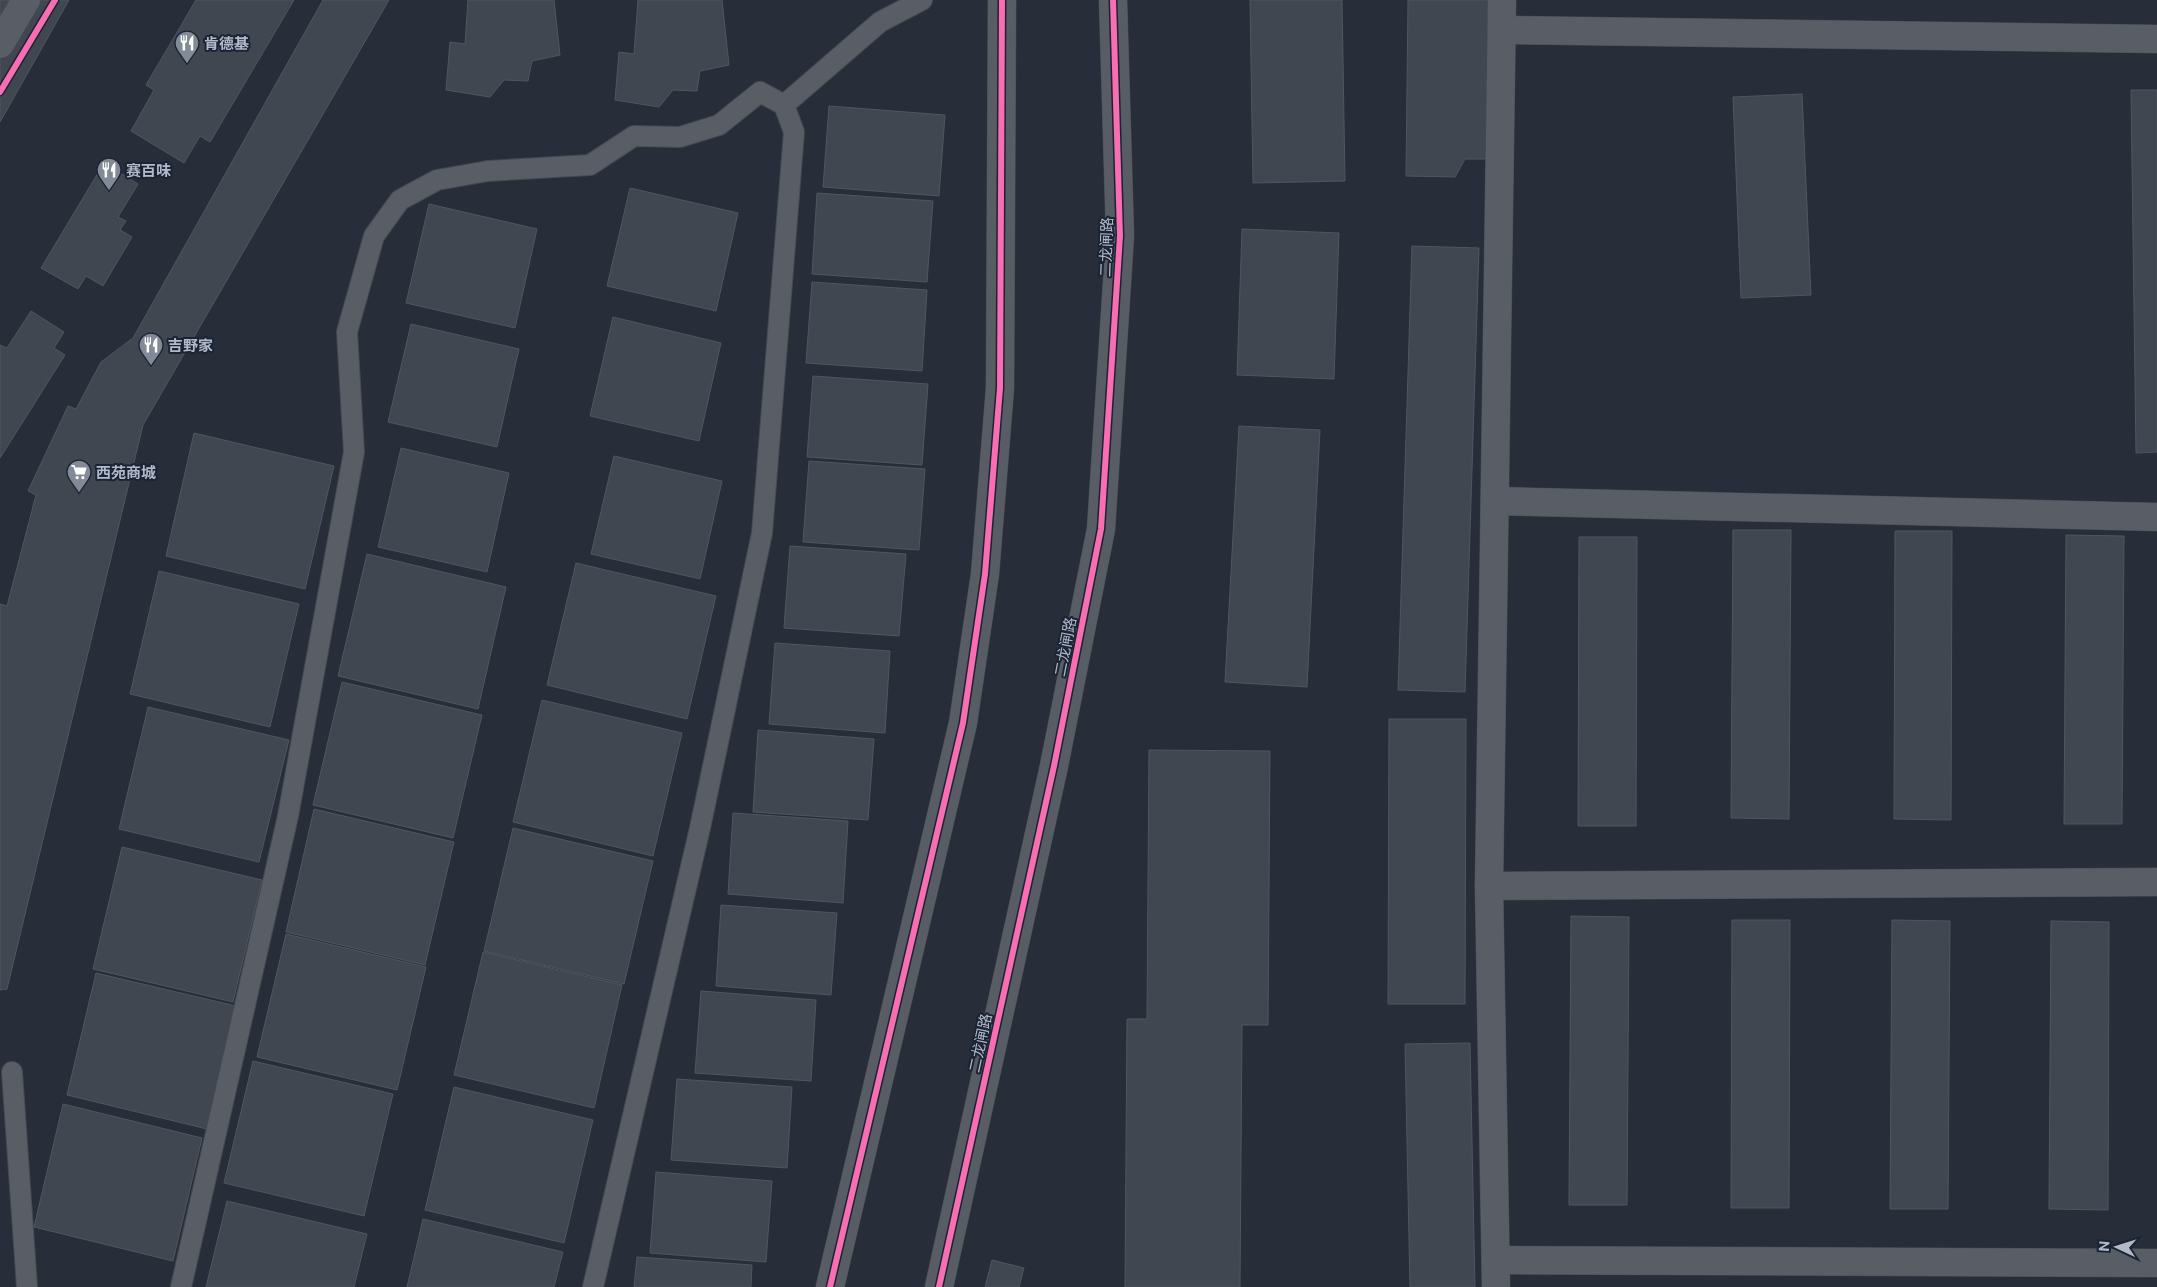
<svg xmlns="http://www.w3.org/2000/svg" width="2157" height="1287" font-family="'Public Sans','Noto Sans SC',sans-serif">
<style>
.building{fill:#414750;stroke:#505660}
.lines{fill:none;stroke-linecap:round;stroke-linejoin:round}
.service-casing{stroke:#454951;stroke-width:22}
.minor-casing{stroke:#454951;stroke-width:29}
.tertiary-casing{stroke:#454951;stroke-width:29}
.secondary-casing{stroke:#454951;stroke-width:29}
.service{stroke:#595d66;stroke-width:20}
.minor{stroke:#595d66;stroke-width:28}
.tertiary{stroke:#595d66;stroke-width:28}
.secondary{stroke:#585c64;stroke-width:28}
.cycleway-casing{stroke:#1b2434;stroke-width:9}
.cycleway{stroke:#f96db3;stroke-width:6}
.labels{text-anchor:middle;dominant-baseline:central;stroke-width:4;stroke-linejoin:round;paint-order:stroke}
.poi-label{font-size:15px;font-weight:bold;fill:#b2baca;stroke:#1b2434;text-anchor:start}
.street-label{font-size:15px;fill:#b2baca;stroke:#1b2434}
</style>
<rect width="100%" height="100%" fill="#282e39"/>
<g class="building">
<path d="M0 0H69L0 122Z"/>
<path d="M196 0H294L210 142 200 136 184 163 131 131 154 90 146 85Z"/>
<path d="M323 0H389L143 425 7 989 0 990V604L7 606 36 495 28 491 68 406 76 409 101 362 133 338Z"/>
<path d="M468 0H554L560 55 532 61 528 81 504 80 490 97 446 90 450 42 465 44Z"/>
<path d="M638 0H722L729 65 700 71 697 91 673 90 659 107 615 100 619 52 634 54Z"/>
<path d="M1250 0H1342L1345 181 1253 183Z"/>
<path d="M1408 0H1488L1487 159H1465L1455 177 1406 176Z"/>
<path d="M2131 90H2157V452L2136 453Z"/>
<path d="M1802 94 1811 295 1741 298 1733 97Z"/>
<path d="M829 106 945 115 939 196 823 187Z"/>
<path d="M104 163 138 184 118 217 126 221 120 230 132 237 103 286 86 276 78 289 41 268Z"/>
<path d="M630 188 738 213 716 311 607 286Z"/>
<path d="M817 193 933 201 927 282 812 274Z"/>
<path d="M429 204 537 229 515 328 406 303Z"/>
<path d="M1242 229 1339 233 1334 379 1237 375Z"/>
<path d="M1412 246 1479 248 1465 692 1398 690Z"/>
<path d="M812 282 927 290 922 371 806 363Z"/>
<path d="M31 311 64 332 54 348 65 355 0 458V345L7 348Z"/>
<path d="M613 317 721 343 699 441 590 416Z"/>
<path d="M411 324 519 349 497 447 388 422Z"/>
<path d="M813 376 928 384 922 465 807 457Z"/>
<path d="M1239 426 1320 430 1307 687 1225 682Z"/>
<path d="M194 433 334 466 305 589 166 556Z"/>
<path d="M401 448 509 473 487 572 378 547Z"/>
<path d="M614 456 722 481 700 579 591 554Z"/>
<path d="M809 461 925 469 919 550 803 542Z"/>
<path d="M1733 530H1791L1789 819 1731 818Z"/>
<path d="M1895 531H1952L1951 820 1894 819Z"/>
<path d="M2066 535 2124 536 2122 824H2064Z"/>
<path d="M1579 537H1637L1636 826H1578Z"/>
<path d="M790 546 906 554 899 636 784 628Z"/>
<path d="M367 554 506 587 478 709 338 676Z"/>
<path d="M576 563 716 596 687 719 547 685Z"/>
<path d="M159 571 299 604 270 727 130 694Z"/>
<path d="M775 643 890 651 885 733 769 724Z"/>
<path d="M342 682 482 715 453 838 313 805Z"/>
<path d="M542 700 682 733 653 856 513 822Z"/>
<path d="M148 707 289 740 259 862 119 829Z"/>
<path d="M1389 719H1466L1465 1004H1388Z"/>
<path d="M758 730 874 739 868 820 753 812Z"/>
<path d="M1149 750 1270 751 1268 1025H1242L1240 1287H1125L1127 1019H1147Z"/>
<path d="M314 809 454 842 425 965 286 932Z"/>
<path d="M733 813 848 821 843 903 728 894Z"/>
<path d="M513 828 653 861 624 984 484 951Z"/>
<path d="M122 847 262 880 233 1002 93 969Z"/>
<path d="M721 905 837 913 831 995 716 986Z"/>
<path d="M1571 916 1629 917 1627 1205H1569Z"/>
<path d="M1732 920H1790L1789 1208H1731Z"/>
<path d="M1892 920 1950 921 1948 1209H1890Z"/>
<path d="M2051 921 2109 922 2108 1210 2049 1209Z"/>
<path d="M286 934 426 967 397 1090 257 1057Z"/>
<path d="M483 952 622 985 594 1108 454 1075Z"/>
<path d="M96 973 236 1006 207 1129 67 1095Z"/>
<path d="M701 991 816 1000 811 1081 695 1073Z"/>
<path d="M1470 1043 1475 1287H1410L1405 1044Z"/>
<path d="M253 1061 393 1094 364 1216 224 1183Z"/>
<path d="M677 1079 792 1087 787 1168 671 1160Z"/>
<path d="M454 1087 593 1120 564 1243 425 1210Z"/>
<path d="M63 1104 202 1138 173 1261 34 1227Z"/>
<path d="M656 1172 772 1181 766 1262 650 1253Z"/>
<path d="M227 1201 367 1234 354 1287H206Z"/>
<path d="M423 1219 563 1252 554 1287H407Z"/>
<path d="M637 1257 752 1265 751 1287H634Z"/>
<path d="M992 1260 1024 1268 1019 1287H985Z"/>
</g>
<g class="lines">
<defs>
<g id="service">
<path d="M784 105 880 22 922 0"/>
<path d="M12 1072 27 1287"/>
<path d="M181 1287 288 816 354 452 347 332 374 236 400 200 437 180 488 171 590 165 634 136 680 137 719 125 760 92 784 105 794 132 762 533 700 828 593 1287"/>
</g>
<g id="minor">
<path d="M1502 30 2157 39"/>
<path d="M1495 501 2157 517"/>
<path d="M1489 886 2157 882"/>
<path d="M1496 1260 2157 1263"/>
<path d="M1496 1287 1489 886 1502 0"/>
</g>
<path id="tertiary" d="M0 44 26 0"/>
<g id="secondary">
<path d="M830 1287 963 723 985 574 1000 388 1002 0"/>
<path d="M939 1287 1054 766 1101 529 1120 236 1113 0"/>
</g>
</defs>
<use href="#service" class="service-casing"/>
<use href="#minor" class="minor-casing"/>
<use href="#tertiary" class="tertiary-casing"/>
<use href="#secondary" class="secondary-casing"/>
<use href="#service" class="service"/>
<use href="#minor" class="minor"/>
<use href="#tertiary" class="tertiary"/>
<use href="#secondary" class="secondary"/>
<defs>
<g id="cycleway">
<path d="M0 92 55 0"/>
<path d="M830 1287 963 723 985 574 1000 388 1002 0"/>
<path d="M939 1287 1054 766 1101 529 1120 236 1113 0"/>
</g>
</defs>
<use href="#cycleway" class="cycleway-casing"/>
<use href="#cycleway" class="cycleway"/>
</g>
<defs>
<symbol id="restaurant-pin" viewBox="-11 -11 22 30"><path d="M0 17L-7.5 6A9.5 9.5 0 1 1 7.5 6Z" fill="#828997" stroke="#1b2434"/><path d="M-5-6h1v4h1v-4h1v4h1v-4h1v5L-1.5 .5V6h-2V.5L-5-1ZM5-6V6H3V1.5H1.5Q1.5-4 5-6Z" fill="#fff"/></symbol>
<symbol id="supermarket-pin" viewBox="-11 -11 22 30"><path d="M0 17L-7.5 6A9.5 9.5 0 1 1 7.5 6Z" fill="#828997" stroke="#1b2434"/><path d="M-6-5.5h2.5l.6 2H6L4.5 2H-2.5L-4.4-4H-6ZM-1.5 3.2a1.3 1.3 0 1 0 .1 0ZM3 3.2a1.3 1.3 0 1 0 .1 0Z" fill="#fff"/></symbol>
</defs>
<g fill-rule="evenodd">
<use href="#restaurant-pin" x="173" y="29" width="28" height="38"/>
<use href="#restaurant-pin" x="95" y="156" width="28" height="38"/>
<use href="#restaurant-pin" x="137" y="331" width="28" height="38"/>
<use href="#supermarket-pin" x="65" y="458" width="28" height="38"/>
</g>
<g class="labels">
<g class="poi-label">
<text x="204" y="43">肯德基</text>
<text x="126" y="170">赛百味</text>
<text x="168" y="345">吉野家</text>
<text x="96" y="472">西苑商城</text>
</g>
<g class="street-label">
<text transform="translate(1106 247) rotate(-88)">二龙闸路</text>
<text transform="translate(1065 647) rotate(-79)">二龙闸路</text>
<text transform="translate(980 1043) rotate(-78)">二龙闸路</text>
</g>
</g>
<g transform="translate(2117 1247) rotate(274)" stroke="#1b2434" stroke-width="4" paint-order="stroke">
<path d="M0-4L9 19L0 12L-9 19Z" fill="#b2baca"/>
<text y="-8" font-size="14" font-weight="bold" text-anchor="middle" fill="#b2baca">N</text>
</g>
</svg>
